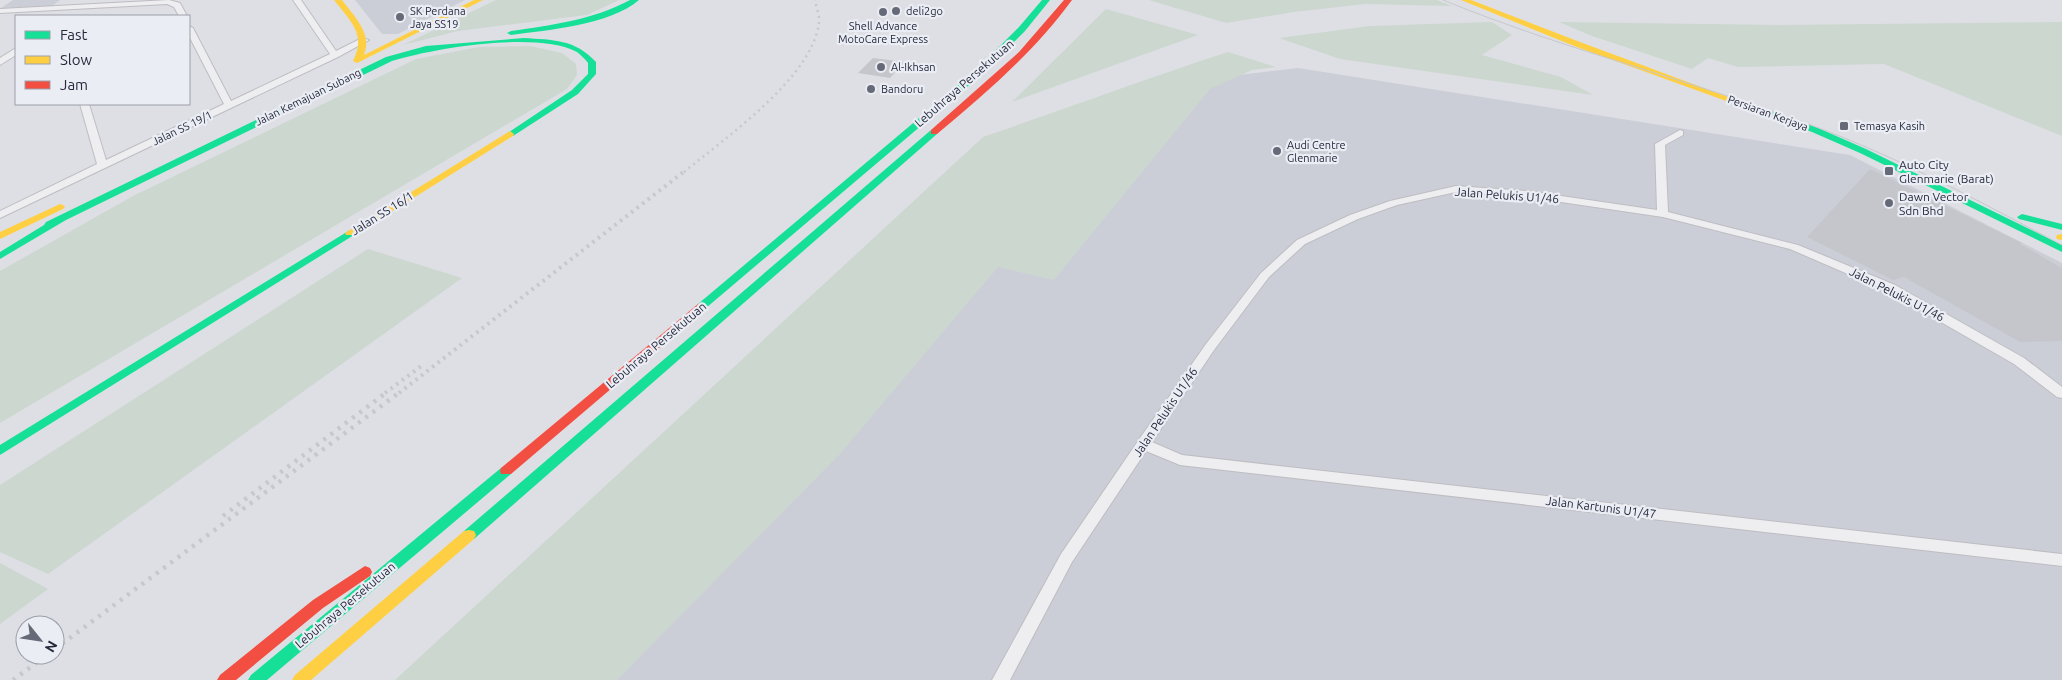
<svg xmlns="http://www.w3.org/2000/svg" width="2062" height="680" font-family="Ubuntu,sans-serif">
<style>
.built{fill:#ccced7}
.green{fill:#ccd7cf}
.building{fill:#c4c6cb}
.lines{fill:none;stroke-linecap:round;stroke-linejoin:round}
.street-casing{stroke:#bdbdc2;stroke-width:2}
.street{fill:#eeeef1;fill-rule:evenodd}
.fast{fill:#16e098;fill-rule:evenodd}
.slow{fill:#ffcf43;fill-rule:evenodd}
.jam{fill:#f24e42;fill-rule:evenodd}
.tram{stroke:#c7c8cc;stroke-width:1}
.rail-far2{stroke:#c7c8cc;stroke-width:2.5;stroke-dasharray:2 4;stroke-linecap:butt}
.rail-far1{stroke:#c7c8cc;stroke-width:4;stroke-dasharray:2.5 4.5;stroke-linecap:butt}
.rail{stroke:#c7c8cc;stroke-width:4.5;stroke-dasharray:3 6;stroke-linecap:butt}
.poi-dot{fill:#666977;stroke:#ebedf4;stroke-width:2}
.labels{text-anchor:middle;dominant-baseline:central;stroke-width:4.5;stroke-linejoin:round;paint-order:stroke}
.far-poi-label{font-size:11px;fill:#262a3c;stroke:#ebedf4;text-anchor:start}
.far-street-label{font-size:11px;fill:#262a3c;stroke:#ebedf4}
.street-label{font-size:12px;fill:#262a3c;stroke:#ebedf4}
.poi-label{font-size:12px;fill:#262a3c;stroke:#ebedf4;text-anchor:start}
</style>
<rect width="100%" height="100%" fill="#dedfe4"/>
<g class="built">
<path d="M13 0H60L52 6 1 8Z"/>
<path d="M355 0H465L398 34H382Z"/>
<path d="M1298 68 1850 155 2062 263V680H470L1222 77Z"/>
</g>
<g class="green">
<path d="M496 0H619L587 15 458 31 403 45Z"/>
<path d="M1149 0H1437L1452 6 1365 4 1294 12 1226 23Z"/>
<path d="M1106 9 1198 35 1012 102Z"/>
<path d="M1492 22 1512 35 1482 55 1561 77 1593 95 1340 59 1279 38 1370 26Z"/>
<path d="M1559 22 1779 25 2062 22V136L1884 64 1738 67 1708 58 1692 69 1592 36Z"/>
<path d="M530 46 562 53 576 64 577 75 567 89 0 423V271L133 196 416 59 479 47Z"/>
<path d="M1228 52 1276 67 1252 70 1210 89 1054 280 998 267 839 455 617 680H395L983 137C1065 109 1145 79 1228 52Z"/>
<path d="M368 249 462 278 48 574 0 552V485Z"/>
<path d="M0 563 48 589 0 624Z"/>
</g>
<g class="building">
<path d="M873 58 905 62 890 78 858 73Z"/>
<path d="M1870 169 2022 243 2020 244 2062 268V341L2020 342 1904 277 1893 280 1807 237Z"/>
</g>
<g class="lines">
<defs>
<g id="street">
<path d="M169 0 180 3 187 16H179L174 7 167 4 0 13V9Z"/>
<path d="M293 0H301L336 51 362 38 369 40 338 57 0 218V211L97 164 80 104H89L106 160 224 104 189 36V26L193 28 231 101 330 54Z"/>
<path d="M16 48V55L0 65V58Z"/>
<path d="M1680 130 1683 131V135L1665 145 1668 212 1798 245 1895 285 2024 358 2062 387V398L2057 397 2014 364 1887 291 1790 249 1663 217 1527 197 1456 192 1397 205 1358 219 1305 244 1269 277 1214 350 1152 442 1182 455 2062 554V566L1180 465 1146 451 1072 562 1010 680H992L1061 554 1138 441 1206 344 1261 273 1297 240 1350 215 1390 201 1456 186 1527 191 1657 210 1655 144Z"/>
</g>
</defs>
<use href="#street" class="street-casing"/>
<use href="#street" class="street"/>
<g class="fast">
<path d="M630 0H639C610 25 548 30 511 35L507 33 511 31C552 25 593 20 630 0Z"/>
<path d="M1042 0H1050L1025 31 981 75 706 308H698L697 306 698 304 975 71 1019 27Z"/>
<path d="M524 38C553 40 575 39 596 62V74L578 94 513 136H507L506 134 572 90 588 74V63C585 59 581 55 577 52 537 31 434 48 392 61L66 220 0 259V252L44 225 46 222 386 57 426 46Z"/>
<path d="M1743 101 1818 128 1866 149 2062 245V252L1860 153 1812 132 1740 106V102Z"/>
<path d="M934 129 938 132 937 134 474 539 469 540 464 539 462 535 464 531 931 130Z"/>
<path d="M2022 214 2062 224V230L2019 219 2017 217Z"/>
<path d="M350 230 355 233 354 235 0 455V445Z"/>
<path d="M506 466 511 468 512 471 511 474 267 680H248L251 675 501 468Z"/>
</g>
<g class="slow">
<path d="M334 0H342C354 16 373 34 364 55L474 0H483L357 63 353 61C367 34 350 21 334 0Z"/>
<path d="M1461 0H1471L1580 42 1747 104 1746 106H1740L1574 46Z"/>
<path d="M510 131 514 134 513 136 354 235H346L345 233Z"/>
<path d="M60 204 63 205 65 207 63 209 0 239V232Z"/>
<path d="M2062 234V240L2057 239 2056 237 2057 235Z"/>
<path d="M469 530 474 531 476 535 474 539 311 680H292L295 675 464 531Z"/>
</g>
<g class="jam">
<path d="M1064 0H1072C1034 52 986 93 937 134H931V130L1019 52Z"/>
<path d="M702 303 707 306 706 308 511 474H501L500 471 501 468 698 304Z"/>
<path d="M365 566 370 568 372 572 370 576 323 608 236 680H217L220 675 313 600Z"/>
</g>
<path class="tram" d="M1443 0C1572 53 1708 84 1837 135 1915 166 1988 206 2062 245"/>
<path class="rail-far2" d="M684 172C725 138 812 78 819 23 820 16 816 7 815 0"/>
<g class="rail-far1">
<path d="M385 393 424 364"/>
<path d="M399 393 686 170"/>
</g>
<g class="rail">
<path d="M223 516 387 392"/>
<path d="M55 649 400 392"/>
<path d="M13 680 47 655"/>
</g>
</g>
<g class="poi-dot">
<circle cx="896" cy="11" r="5"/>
<circle cx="883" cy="12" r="5"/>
<circle cx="400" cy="17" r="5"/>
<circle cx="881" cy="67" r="5"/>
<circle cx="871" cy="89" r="5"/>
<rect x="1839" y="121" width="10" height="10" rx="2.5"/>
<circle cx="1277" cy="151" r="5"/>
<rect x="1884" y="166" width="10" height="10" rx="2.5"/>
<circle cx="1889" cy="203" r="5"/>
</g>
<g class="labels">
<g class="far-poi-label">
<text x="410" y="11">SK Perdana<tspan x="410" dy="13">Jaya SS19</tspan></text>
<text x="906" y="11">deli2go</text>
<text x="883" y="26" text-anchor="middle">Shell Advance<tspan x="883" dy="13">MotoCare Express</tspan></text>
<text x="891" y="67">Al-Ikhsan</text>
<text x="881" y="89">Bandoru</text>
<text x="1854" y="126">Temasya Kasih</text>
<text x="1287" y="145">Audi Centre<tspan x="1287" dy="13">Glenmarie</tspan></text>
</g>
<g class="far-street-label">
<text transform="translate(308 97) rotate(-26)">Jalan Kemajuan Subang</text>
<text transform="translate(1768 113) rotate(20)">Persiaran Kerjaya</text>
<text transform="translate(182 128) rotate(-26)">Jalan SS 19/1</text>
</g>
<g class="street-label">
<text transform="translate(964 83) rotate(-41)">Lebuhraya Persekutuan</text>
<text transform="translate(1507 195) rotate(4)">Jalan Pelukis U1/46</text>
<text transform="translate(382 213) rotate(-32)">Jalan SS 16/1</text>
<text transform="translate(1897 294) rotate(27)">Jalan Pelukis U1/46</text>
<text transform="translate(656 345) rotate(-40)">Lebuhraya Persekutuan</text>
<text transform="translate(1165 412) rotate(-56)">Jalan Pelukis U1/46</text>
<text transform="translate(1601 507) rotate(7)">Jalan Kartunis U1/47</text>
<text transform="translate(345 605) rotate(-40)">Lebuhraya Persekutuan</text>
</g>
<g class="poi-label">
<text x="1899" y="164">Auto City<tspan x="1899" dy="14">Glenmarie (Barat)</tspan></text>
<text x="1899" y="196">Dawn Vector<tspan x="1899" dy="14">Sdn Bhd</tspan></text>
</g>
</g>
<rect x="15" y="15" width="175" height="90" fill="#ebedf4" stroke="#9c9faa"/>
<rect x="25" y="31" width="25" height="8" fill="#16e098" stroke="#9c9faa"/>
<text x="60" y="40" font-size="15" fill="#262a3c">Fast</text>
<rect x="25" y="56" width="25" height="8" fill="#ffcf43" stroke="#9c9faa"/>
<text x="60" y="65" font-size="15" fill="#262a3c">Slow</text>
<rect x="25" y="81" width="25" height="8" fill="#f24e42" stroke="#9c9faa"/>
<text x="60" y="90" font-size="15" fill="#262a3c">Jam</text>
<g transform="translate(40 640) rotate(120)"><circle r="24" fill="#ebedf4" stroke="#9c9faa"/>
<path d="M0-4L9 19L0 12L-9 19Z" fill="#666977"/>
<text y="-8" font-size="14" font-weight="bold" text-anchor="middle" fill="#262a3c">N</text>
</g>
</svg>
